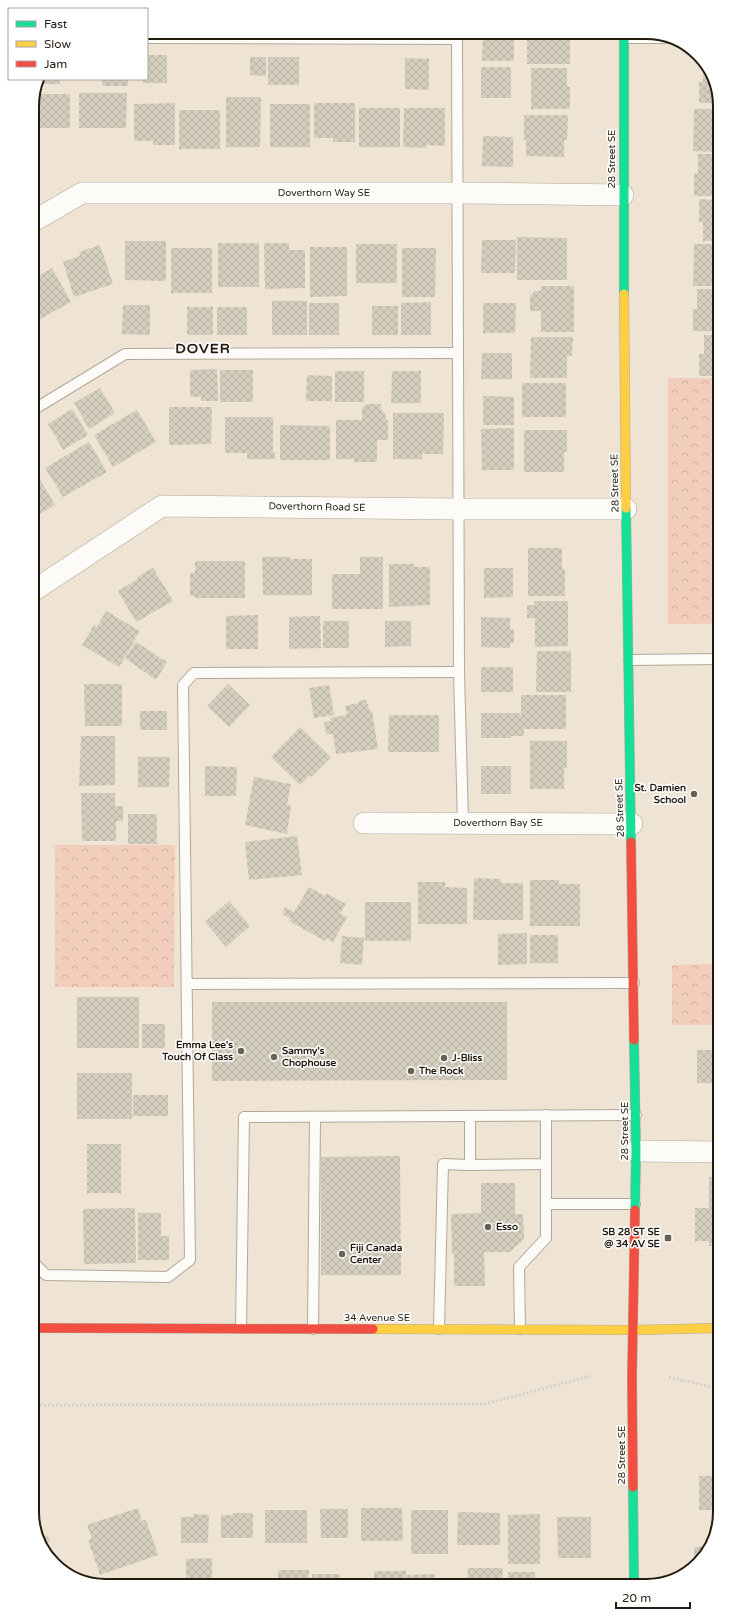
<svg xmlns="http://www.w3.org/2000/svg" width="752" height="1618" font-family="'Varela Round',sans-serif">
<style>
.park{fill:url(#park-crowns)}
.building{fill:url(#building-cross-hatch)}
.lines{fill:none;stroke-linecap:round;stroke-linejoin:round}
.lane-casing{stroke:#b0a89a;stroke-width:12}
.street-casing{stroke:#b0a89a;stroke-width:22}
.fast-casing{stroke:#b0a89a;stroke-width:10}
.slow-casing{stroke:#b0a89a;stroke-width:10}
.jam-casing{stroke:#b0a89a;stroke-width:10}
.path{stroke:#d1cfca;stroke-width:2.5;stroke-dasharray:2 2;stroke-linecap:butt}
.lane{stroke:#fdfbf8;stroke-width:10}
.street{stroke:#fdfbf8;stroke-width:21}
.fast{stroke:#16e098;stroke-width:9}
.slow{stroke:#ffcf43;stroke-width:9}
.jam{stroke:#f24e42;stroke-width:9}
.poi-dot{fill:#6a6154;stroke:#fff;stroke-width:1.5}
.labels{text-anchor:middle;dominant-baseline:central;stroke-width:3;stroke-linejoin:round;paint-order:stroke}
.street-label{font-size:10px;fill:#231b0f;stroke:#fff}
.poi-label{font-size:10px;font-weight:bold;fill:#231b0f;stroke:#fff;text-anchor:start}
.district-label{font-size:14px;font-weight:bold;letter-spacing:1px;fill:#231b0f;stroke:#fff}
.rim{fill:none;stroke:#231b0f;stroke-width:2}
</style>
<defs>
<pattern id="park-crowns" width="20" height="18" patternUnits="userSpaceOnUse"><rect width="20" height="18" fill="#f3cdbc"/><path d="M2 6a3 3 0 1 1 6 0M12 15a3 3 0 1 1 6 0" fill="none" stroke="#d0afa0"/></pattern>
<pattern id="building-cross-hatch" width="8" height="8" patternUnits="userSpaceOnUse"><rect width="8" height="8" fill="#d5cfc0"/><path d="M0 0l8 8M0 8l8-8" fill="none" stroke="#b7b1a4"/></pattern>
</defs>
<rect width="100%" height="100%" fill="#efe4d3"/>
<g class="park">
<rect x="668" y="378" width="49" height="246"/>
<path d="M55 845H175L174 987H55Z"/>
<path d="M718 964 719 1025H672V965Z"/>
</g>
<g class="building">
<path d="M483 32H514V61H482Z"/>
<rect x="527" y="32" width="43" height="32"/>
<path d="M147 55H167V83H143V79H147Z"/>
<path d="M250 57H266V76L250 75Z"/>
<rect x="268" y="57" width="31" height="28"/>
<path d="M405 58 429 59V90L405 89Z"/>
<path d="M703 64 716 82V103H699V82H703Z"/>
<rect x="481" y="67" width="30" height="31"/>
<path d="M531 68H567V87H570V109H531Z"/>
<path d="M42 79H60V84H40Z"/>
<rect x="102" y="79" width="26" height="7"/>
<path d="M79 93H127L126 128H79Z"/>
<path d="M36 94H70V128H32V102Z"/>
<path d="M226 97H261L260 147H226Z"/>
<path d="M175 103V145H153V141H134V104Z"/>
<path d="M314 103H355V142H333V138H314Z"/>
<rect x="270" y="104" width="40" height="43"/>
<rect x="359" y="108" width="41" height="39"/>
<path d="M404 108H445V146L426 145V148L403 147Z"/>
<path d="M694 109H716V152L693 151Z"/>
<rect x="179" y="110" width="41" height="39"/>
<path d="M524 115H568L567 140H564V157L526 156V140H524Z"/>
<path d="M483 136 513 137V167L482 166Z"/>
<path d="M698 154H716V196H694V174H698Z"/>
<path d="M699 199 716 200V241H703V222H699Z"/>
<path d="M517 237 567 238V280H517Z"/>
<path d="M482 240H516L515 273H481Z"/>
<path d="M125 241H166V281L125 280Z"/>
<rect x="218" y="243" width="41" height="44"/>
<path d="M264 243H289V250H305V288L265 289Z"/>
<rect x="356" y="244" width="41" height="39"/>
<path d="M694 244H716L717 286H693Z"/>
<path d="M100 245 113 284 74 297 63 262 80 256 79 252Z"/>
<path d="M310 247H347V296L310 297Z"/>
<rect x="171" y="248" width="41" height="45"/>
<path d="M402 248H436L435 297H402Z"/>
<path d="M52 268 71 302 35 322 33 318V279Z"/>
<path d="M541 286H574V332H541V311H530V294H533V291H541Z"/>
<path d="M697 289H717V331H693V309H697Z"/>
<rect x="272" y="301" width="35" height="34"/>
<path d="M431 302V335H401V303Z"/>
<rect x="309" y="303" width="30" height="32"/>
<path d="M483 303H516L515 333H483Z"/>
<path d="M123 305H150V335L122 334Z"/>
<rect x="372" y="306" width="26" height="29"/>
<rect x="187" y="307" width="26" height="28"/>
<rect x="217" y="307" width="30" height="28"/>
<path d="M704 335H717V376H699V354H704Z"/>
<path d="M531 337H573L572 356H567V378H530Z"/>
<path d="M482 353H512V379H481Z"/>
<path d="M217 369 218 401H201V397H190V370Z"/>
<rect x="220" y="370" width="33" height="32"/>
<rect x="335" y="371" width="29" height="31"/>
<path d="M392 371H421V403H391Z"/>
<path d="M307 375 332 376V401H306Z"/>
<rect x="522" y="383" width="44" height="34"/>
<path d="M100 388 115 413 89 429 74 403Z"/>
<path d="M483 396 514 397V425H483Z"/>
<path d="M367 404H381V409L385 413 386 420H388V440H377V462H354V459H336V420H362V408Z"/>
<path d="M169 407H212L211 444 169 445Z"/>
<path d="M72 409 88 435 63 450 48 424Z"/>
<path d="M137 410 156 442 113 467 94 435Z"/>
<path d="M393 413H444L443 454H422V459H393Z"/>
<path d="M225 417H273V452H275V459H247V453H225Z"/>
<path d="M280 425 330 426V460H280Z"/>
<path d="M514 428V470H482L481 429Z"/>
<path d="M524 430H567V452H564V472H524Z"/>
<path d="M89 442 107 472 63 497 45 468Z"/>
<path d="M34 469 55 505 33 518V470Z"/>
<path d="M528 548H562V569H565V596H528Z"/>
<path d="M262 557H290V559H312V595H263Z"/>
<path d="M360 557H383V609H332V574H360Z"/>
<path d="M195 561H245V598H195V596H190V573H195Z"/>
<path d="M389 564H414V567H430V605L389 607Z"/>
<path d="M153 568 173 601 136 622 118 591 138 579 137 577Z"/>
<path d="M484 568H513V597L484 598Z"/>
<path d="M534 601H568V646L535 647V618H527V605H534Z"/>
<path d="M106 611 140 631 119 667 82 645 94 625 97 627Z"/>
<path d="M258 615V649H226V616Z"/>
<path d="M320 616 321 648 289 649V617Z"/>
<path d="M481 617 510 618V630H514V643H510V648L481 647Z"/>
<rect x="323" y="621" width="26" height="27"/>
<path d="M385 621H411V646L385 647Z"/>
<path d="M136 642 167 662 156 680 125 658Z"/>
<path d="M537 651H571V692H536Z"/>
<rect x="481" y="667" width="32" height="25"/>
<path d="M84 684H122V726H85Z"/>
<path d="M228 684 250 705 229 727 207 706Z"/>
<path d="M329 685 334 715 314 718 309 688Z"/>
<path d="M521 695H566V729H524V736H511V738H481V713H521Z"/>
<path d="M366 700 367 704H368L370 712 372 711 378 749 336 754 333 734H326L324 722 331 721 330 718 347 715 345 706 359 703V701Z"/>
<rect x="140" y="711" width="27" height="19"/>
<path d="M389 715H439V752H388Z"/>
<path d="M300 727 331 757 311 777 310 775 300 785 271 757Z"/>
<path d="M81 736H115V785L79 786Z"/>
<path d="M530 741H567V768H564V789H530Z"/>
<path d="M138 757H170L169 787H138Z"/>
<path d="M205 766 237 767 236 796H205Z"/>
<rect x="481" y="766" width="30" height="28"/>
<path d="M254 777 291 784 287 805 291 806 287 834 245 825Z"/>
<path d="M81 793H115V806H123V821H116V841H82Z"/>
<rect x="128" y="814" width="29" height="30"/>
<path d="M297 836 302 875 249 880 245 842Z"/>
<path d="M474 878 501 879V883H523V920H473Z"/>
<path d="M530 880H559V884H580V926H530Z"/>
<path d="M418 882H445V887L467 888V924H418Z"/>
<path d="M309 887 325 896 326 893 346 904 340 914 347 917 333 942 326 938 325 941 289 921 291 919 282 914 285 907 294 912Z"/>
<path d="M229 901 250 926 226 947 205 922Z"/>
<rect x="365" y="902" width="46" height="39"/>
<path d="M527 933V964L498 965V934Z"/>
<rect x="530" y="935" width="28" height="28"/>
<path d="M342 936 364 938 362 965 340 963Z"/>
<rect x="77" y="997" width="62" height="51"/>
<path d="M212 1002H507V1080L212 1081Z"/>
<rect x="142" y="1024" width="23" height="24"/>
<path d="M712 1044H719V1114H712V1083H697V1050H712Z"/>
<rect x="77" y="1073" width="55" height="46"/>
<rect x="133" y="1095" width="35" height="21"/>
<rect x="87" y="1144" width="34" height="49"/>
<path d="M400 1156 401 1275H321V1157Z"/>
<path d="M709 1177H719V1246H709V1241H695V1208H709Z"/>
<path d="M481 1183H515V1214H523L524 1239 510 1252H484L485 1286H454V1253H452L451 1214 481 1213Z"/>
<path d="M135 1208 136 1263 84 1264 83 1209Z"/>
<path d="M138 1213H161V1236H169V1260H138Z"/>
<rect x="699" y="1476" width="21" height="34"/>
<path d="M138 1508 142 1521 146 1520 158 1555 100 1575 88 1540 92 1538 87 1525Z"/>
<path d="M361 1508H402L403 1541H361Z"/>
<path d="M320 1509H348V1538H321Z"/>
<rect x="265" y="1510" width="42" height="33"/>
<rect x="411" y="1510" width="37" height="44"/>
<path d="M458 1512 500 1513V1545H457Z"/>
<path d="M233 1513H253V1538H221V1515H233Z"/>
<path d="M194 1514 209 1515 208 1543H181V1517H194Z"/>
<path d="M540 1514V1564H508V1515Z"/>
<path d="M557 1517H591V1558H558Z"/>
<path d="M36 1526 51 1540 44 1547 36 1536Z"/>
<path d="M694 1547H709L707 1553 694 1563Z"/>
<path d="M212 1558V1585H186V1559Z"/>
<path d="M468 1568H503L502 1583H467Z"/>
<path d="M278 1570H309V1584L278 1585Z"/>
<rect x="374" y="1571" width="32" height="13"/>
<path d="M508 1572H535V1579L548 1578V1583H508Z"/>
<rect x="312" y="1574" width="28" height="10"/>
<path d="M435 1574V1584H407V1575Z"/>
</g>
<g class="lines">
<defs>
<g id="lane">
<path d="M457 32 459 672 463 823"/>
<path d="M147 38 457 39"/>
<path d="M624 38H665"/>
<path d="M33 410 125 354 458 353"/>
<path d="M629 660 718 659"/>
<path d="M187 984 634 983"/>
<path d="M546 1164V1204"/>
<path d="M470 1165 546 1164V1115"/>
<path d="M35 1264 46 1275 168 1277 190 1260 183 685 194 673 459 672"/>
<path d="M241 1328 244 1117 636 1115"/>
<path d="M313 1329 315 1117"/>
<path d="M439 1329 443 1164 470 1165V1116"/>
<path d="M520 1329 519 1267 546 1238V1204H635"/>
</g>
<g id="street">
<path d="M32 222 82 193H459L623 195"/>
<path d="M33 591 162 506 459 509H626"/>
<path d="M364 823 632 824"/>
<path d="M636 1151 719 1152"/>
</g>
<g id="fast">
<path d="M624 294V32"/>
<path d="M626 508 631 842"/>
<path d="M634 1040 636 1151 635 1210"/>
<path d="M633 1487 634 1582"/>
</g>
<g id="slow">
<path d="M624 294 626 508"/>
<path d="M373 1329 634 1330 719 1328"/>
</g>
<g id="jam">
<path d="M631 842 634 1040"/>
<path d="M35 1328 373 1329"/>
<path d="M633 1487 632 1377 635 1210"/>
</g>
</defs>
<use href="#lane" class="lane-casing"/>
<use href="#street" class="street-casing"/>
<use href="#fast" class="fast-casing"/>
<use href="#slow" class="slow-casing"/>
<use href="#jam" class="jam-casing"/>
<g class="path">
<path d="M669 1377 720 1389"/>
<path d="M36 1405 485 1404 590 1376"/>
</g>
<use href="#lane" class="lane"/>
<use href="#street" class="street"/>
<use href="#fast" class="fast"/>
<use href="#slow" class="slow"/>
<use href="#jam" class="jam"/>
</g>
<g class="poi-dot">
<circle cx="694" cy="794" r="4"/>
<circle cx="241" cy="1051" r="4"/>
<circle cx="274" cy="1057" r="4"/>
<circle cx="444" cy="1058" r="4"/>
<circle cx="411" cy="1071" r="4"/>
<circle cx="488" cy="1227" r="4"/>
<rect x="664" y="1234" width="8" height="8" rx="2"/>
<circle cx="342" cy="1254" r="4"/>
</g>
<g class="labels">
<g class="street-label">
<text transform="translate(612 159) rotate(-90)">28 Street SE</text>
<text x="324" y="193">Doverthorn Way SE</text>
<text transform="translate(615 483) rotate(-91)">28 Street SE</text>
<text transform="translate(317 507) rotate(1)">Doverthorn Road SE</text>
<text transform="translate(620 808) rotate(-92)">28 Street SE</text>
<text x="498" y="823">Doverthorn Bay SE</text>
<text transform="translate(625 1131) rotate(-90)">28 Street SE</text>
<text x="377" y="1318">34 Avenue SE</text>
<text transform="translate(622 1455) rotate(-90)">28 Street SE</text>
</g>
<g class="poi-label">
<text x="686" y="788" text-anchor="end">St. Damien<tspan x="686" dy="12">School</tspan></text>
<text x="233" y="1045" text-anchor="end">Emma Lee's<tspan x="233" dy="12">Touch Of Class</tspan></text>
<text x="282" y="1051">Sammy's<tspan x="282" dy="12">Chophouse</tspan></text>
<text x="452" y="1058">J-Bliss</text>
<text x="419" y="1071">The Rock</text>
<text x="496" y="1227">Esso</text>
<text x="660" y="1232" text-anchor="end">SB 28 ST SE<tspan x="660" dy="12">@ 34 AV SE</tspan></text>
<text x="350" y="1248">Fiji Canada<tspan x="350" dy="12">Center</tspan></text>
</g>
<g class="district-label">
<text x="203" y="348">DOVER</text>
</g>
</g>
<path d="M0 0H752V1618H0ZM106 39H646A67 67 0 0 1 713 106V1512A67 67 0 0 1 646 1579H106A67 67 0 0 1 39 1512V106A67 67 0 0 1 106 39Z" fill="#fff" fill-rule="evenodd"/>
<path class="rim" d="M106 39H646A67 67 0 0 1 713 106V1512A67 67 0 0 1 646 1579H106A67 67 0 0 1 39 1512V106A67 67 0 0 1 106 39Z"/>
<rect x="8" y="8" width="140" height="72" fill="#ffffff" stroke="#a7a49f"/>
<rect x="16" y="21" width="20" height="6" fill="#16e098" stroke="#a7a49f"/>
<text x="44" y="28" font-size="12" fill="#231b0f">Fast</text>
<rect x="16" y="41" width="20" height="6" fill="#ffcf43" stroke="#a7a49f"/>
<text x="44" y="48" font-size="12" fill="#231b0f">Slow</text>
<rect x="16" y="61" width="20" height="6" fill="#f24e42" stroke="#a7a49f"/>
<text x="44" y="68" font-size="12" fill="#231b0f">Jam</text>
<path d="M616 1602v6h74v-6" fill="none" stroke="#231b0f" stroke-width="2"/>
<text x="622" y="1602" font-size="12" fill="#231b0f" stroke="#ffffff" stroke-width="3" paint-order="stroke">20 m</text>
</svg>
